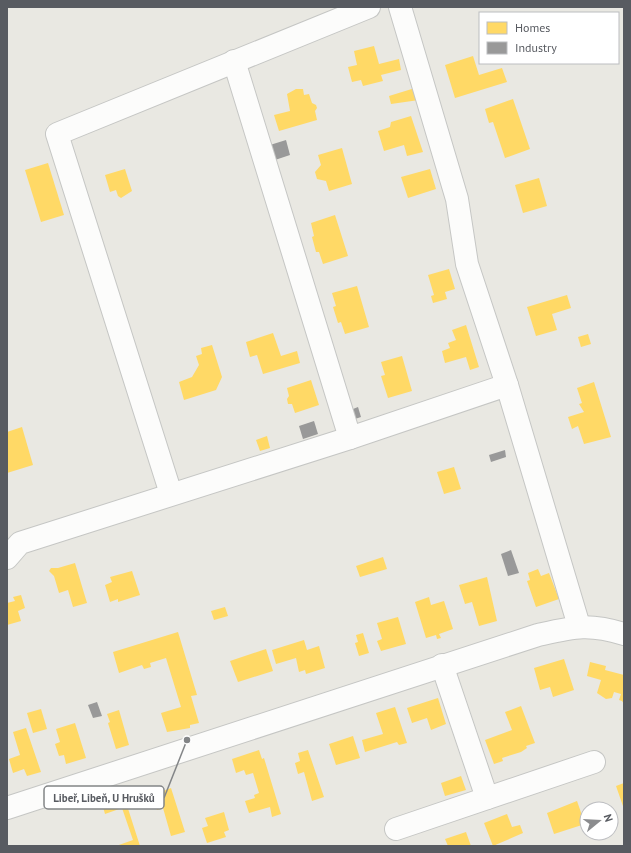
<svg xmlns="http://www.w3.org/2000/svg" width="631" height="853" font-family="'PT Sans',sans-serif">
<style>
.homes{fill:#ffd966}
.industry{fill:#999}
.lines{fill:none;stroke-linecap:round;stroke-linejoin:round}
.minor-casing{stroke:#c5c6c4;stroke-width:24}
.minor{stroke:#fcfcfb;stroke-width:22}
.leader{fill:none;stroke:#838587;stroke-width:1.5}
.callout-dot{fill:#838587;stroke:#fff;stroke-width:1.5}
.callout{fill:#fff;stroke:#838587;stroke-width:1.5}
.callout-label{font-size:11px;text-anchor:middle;font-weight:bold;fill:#585b61}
</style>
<rect width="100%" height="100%" fill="#e9e8e2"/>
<g class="homes">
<path d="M374 46 379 64 399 59 401 70 381 75 383 81 363 86 361 80 352 82 348 67 357 65 354 51Z"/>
<path d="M473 56 479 75 502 68 507 82 455 98 445 65Z"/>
<path d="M415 88 419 100 391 104 389 96Z"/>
<path d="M296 89H303L304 95 309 94 312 103 316 105 317 108 315 111 317 120 279 131 274 115 290 111 287 94Z"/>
<path d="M513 99 530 149 505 158 493 122 489 123 485 109Z"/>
<path d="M411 116 423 152 407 156 404 145 384 151 378 131 390 127 391 122Z"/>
<path d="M342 148 352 184 329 191 326 181 317 179 315 172 321 165 318 155Z"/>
<path d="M48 163 64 215 41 222 25 170Z"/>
<path d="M125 169 132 191 121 198 118 196 116 190 110 192 105 175Z"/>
<path d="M430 169 436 189 408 198 401 177Z"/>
<path d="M539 178 547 206 523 213 515 185Z"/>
<path d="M335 215 348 256 323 264 319 252H316L312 237 314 236 311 223Z"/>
<path d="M449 269 455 289 445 292 447 299 433 303 431 296 434 295 428 275Z"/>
<path d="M357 286 369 327 345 334 341 322 338 323 333 307 336 306 332 293Z"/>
<path d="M567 295 571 308 552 314 557 330 536 336 527 307Z"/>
<path d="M466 325 479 367 470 370 466 357 445 363 442 351 450 348 448 343 456 340 452 330Z"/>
<path d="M273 333 281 356 297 351 300 363 263 374 257 355 250 357 246 342Z"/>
<path d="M588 334 591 344 581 347 578 337Z"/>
<path d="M212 345 222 377 216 390 184 400 179 382 192 377 199 365 196 356 202 354 201 348Z"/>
<path d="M402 356 412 391 388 398 381 376 385 375 381 362Z"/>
<path d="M311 380 319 405 295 413 292 404H288L287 399 289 396 287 388Z"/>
<path d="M594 382 611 437 584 444 578 426 572 429 568 417 584 412 579 404 582 403 577 388Z"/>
<path d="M22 427 33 465 7 473V432Z"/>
<path d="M267 436 270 448 260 451 256 440Z"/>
<path d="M454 467 461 489 444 494 437 472Z"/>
<path d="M383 557 387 569 360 577 356 566Z"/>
<path d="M75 563 87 603 73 607 68 590 59 593 54 576 49 571 51 568H58Z"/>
<path d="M538 569 541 576 549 573 559 599 536 607 527 581 530 580 528 573Z"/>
<path d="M132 571 140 595 118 602V599L110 602 105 585 112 582 110 577Z"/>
<path d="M487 577 497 621 479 626 472 602 465 604 459 585Z"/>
<path d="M21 595 25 608 18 611 21 621 7 625V603L15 601 13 597Z"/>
<path d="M429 597 431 605 444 601 453 629 439 634 441 638 437 639 436 635 426 638 415 602Z"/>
<path d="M225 607 228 616 214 620 211 611Z"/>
<path d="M398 617 406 644 381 651 377 641 382 639 377 623Z"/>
<path d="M178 632 197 695 191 696 199 723 190 725V728L167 732 161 713 181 707 166 658 150 663 151 667 144 669 142 665 119 673 113 652Z"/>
<path d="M363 633 369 653 359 656 355 643 358 642 356 635Z"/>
<path d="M304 640 307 650 319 646 325 668 306 674 305 670 299 672 296 658 276 664 272 650Z"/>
<path d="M266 649 273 671 238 682 230 661Z"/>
<path d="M564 659 574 690 553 697 550 687 540 690 534 668Z"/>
<path d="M590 662 606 666 605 670 624 675V704L622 701 619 700 621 694 614 692 612 698 606 699 597 693 601 680 587 676Z"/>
<path d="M438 698 446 724 431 730 427 718 412 723 407 708Z"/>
<path d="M521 706 535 743 526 746 527 748 521 752 502 758 503 761 494 764 485 740 512 730 505 712Z"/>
<path d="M395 707 407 743 399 745 397 742 365 752 362 740 383 734 376 713Z"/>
<path d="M41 709 47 729 33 733 27 713Z"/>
<path d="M119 710 129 745 116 749 108 723 110 722 107 714Z"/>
<path d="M75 723 86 758 66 764 64 755 59 756 55 744 60 742 56 729Z"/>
<path d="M26 728 41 772 27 776 24 769 13 773 9 759 20 755 13 732Z"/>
<path d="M353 736 360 758 336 765 329 744Z"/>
<path d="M259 750 262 759 264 758 281 814 272 817 270 807 249 813 245 801 255 798 254 795 259 793 253 773 246 775 244 770 236 773 232 759Z"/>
<path d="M308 750 324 797 312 801 304 772 298 774 295 763 300 761 298 753Z"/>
<path d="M461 776 466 790 445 796 441 783Z"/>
<path d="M624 783V809L616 786Z"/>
<path d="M171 788 185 832 171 836 163 808 157 810 153 798 159 796 158 793Z"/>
<path d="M123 793 140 846H116L133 840 122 808 105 814 101 800Z"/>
<path d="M577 801 585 824 554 834 547 813Z"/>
<path d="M224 812 229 830 224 832 226 837 207 843 202 828 208 826 205 818Z"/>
<path d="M507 814 512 827 520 825 523 833 493 846 484 823Z"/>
<path d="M466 832 471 846H448L445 839Z"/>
</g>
<g class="industry">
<path d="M286 140 290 155 275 160 270 145Z"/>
<path d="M358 407 361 417 355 419 353 409Z"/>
<path d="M314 421 318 434 303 439 299 426Z"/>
<path d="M505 450 506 457 491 462 489 455Z"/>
<path d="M511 550 519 573 508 576 501 554Z"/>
<path d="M97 702 102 716 93 718 88 705Z"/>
</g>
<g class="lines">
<defs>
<g id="minor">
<path d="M400 7 457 199 467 264 507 385 579 626"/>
<path d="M234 61 350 438"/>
<path d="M171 494 57 134 369 7"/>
<path d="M7 558 20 543 350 438 507 385"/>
<path d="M442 665 487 798"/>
<path d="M7 808 538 635C574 627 588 623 624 634"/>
<path d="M396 829 594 762"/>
</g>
</defs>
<use href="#minor" class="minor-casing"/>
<use href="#minor" class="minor"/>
</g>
<path class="leader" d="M187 740L164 798"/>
<circle class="callout-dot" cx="187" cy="740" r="4"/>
<rect class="callout" x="44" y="786" width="120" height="23" rx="4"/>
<g class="callout-label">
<text x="104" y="802">Libeř, Libeň, U Hrušků</text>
</g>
<rect width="631" height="853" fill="none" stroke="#585b61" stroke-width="16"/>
<rect x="479" y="12" width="140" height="52" fill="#ffffff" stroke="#bcbdc0"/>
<rect x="487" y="22" width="20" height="12" fill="#ffd966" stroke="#bcbdc0"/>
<text x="515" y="32" font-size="12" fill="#585b61">Homes</text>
<rect x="487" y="42" width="20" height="12" fill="#999999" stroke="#bcbdc0"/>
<text x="515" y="52" font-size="12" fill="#585b61">Industry</text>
<g transform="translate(599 821) rotate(72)"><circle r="19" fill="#ffffff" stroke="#bcbdc0"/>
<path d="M0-3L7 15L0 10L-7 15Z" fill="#8b8c8e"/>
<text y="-6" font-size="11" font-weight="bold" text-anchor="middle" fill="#585b61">N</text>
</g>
</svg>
